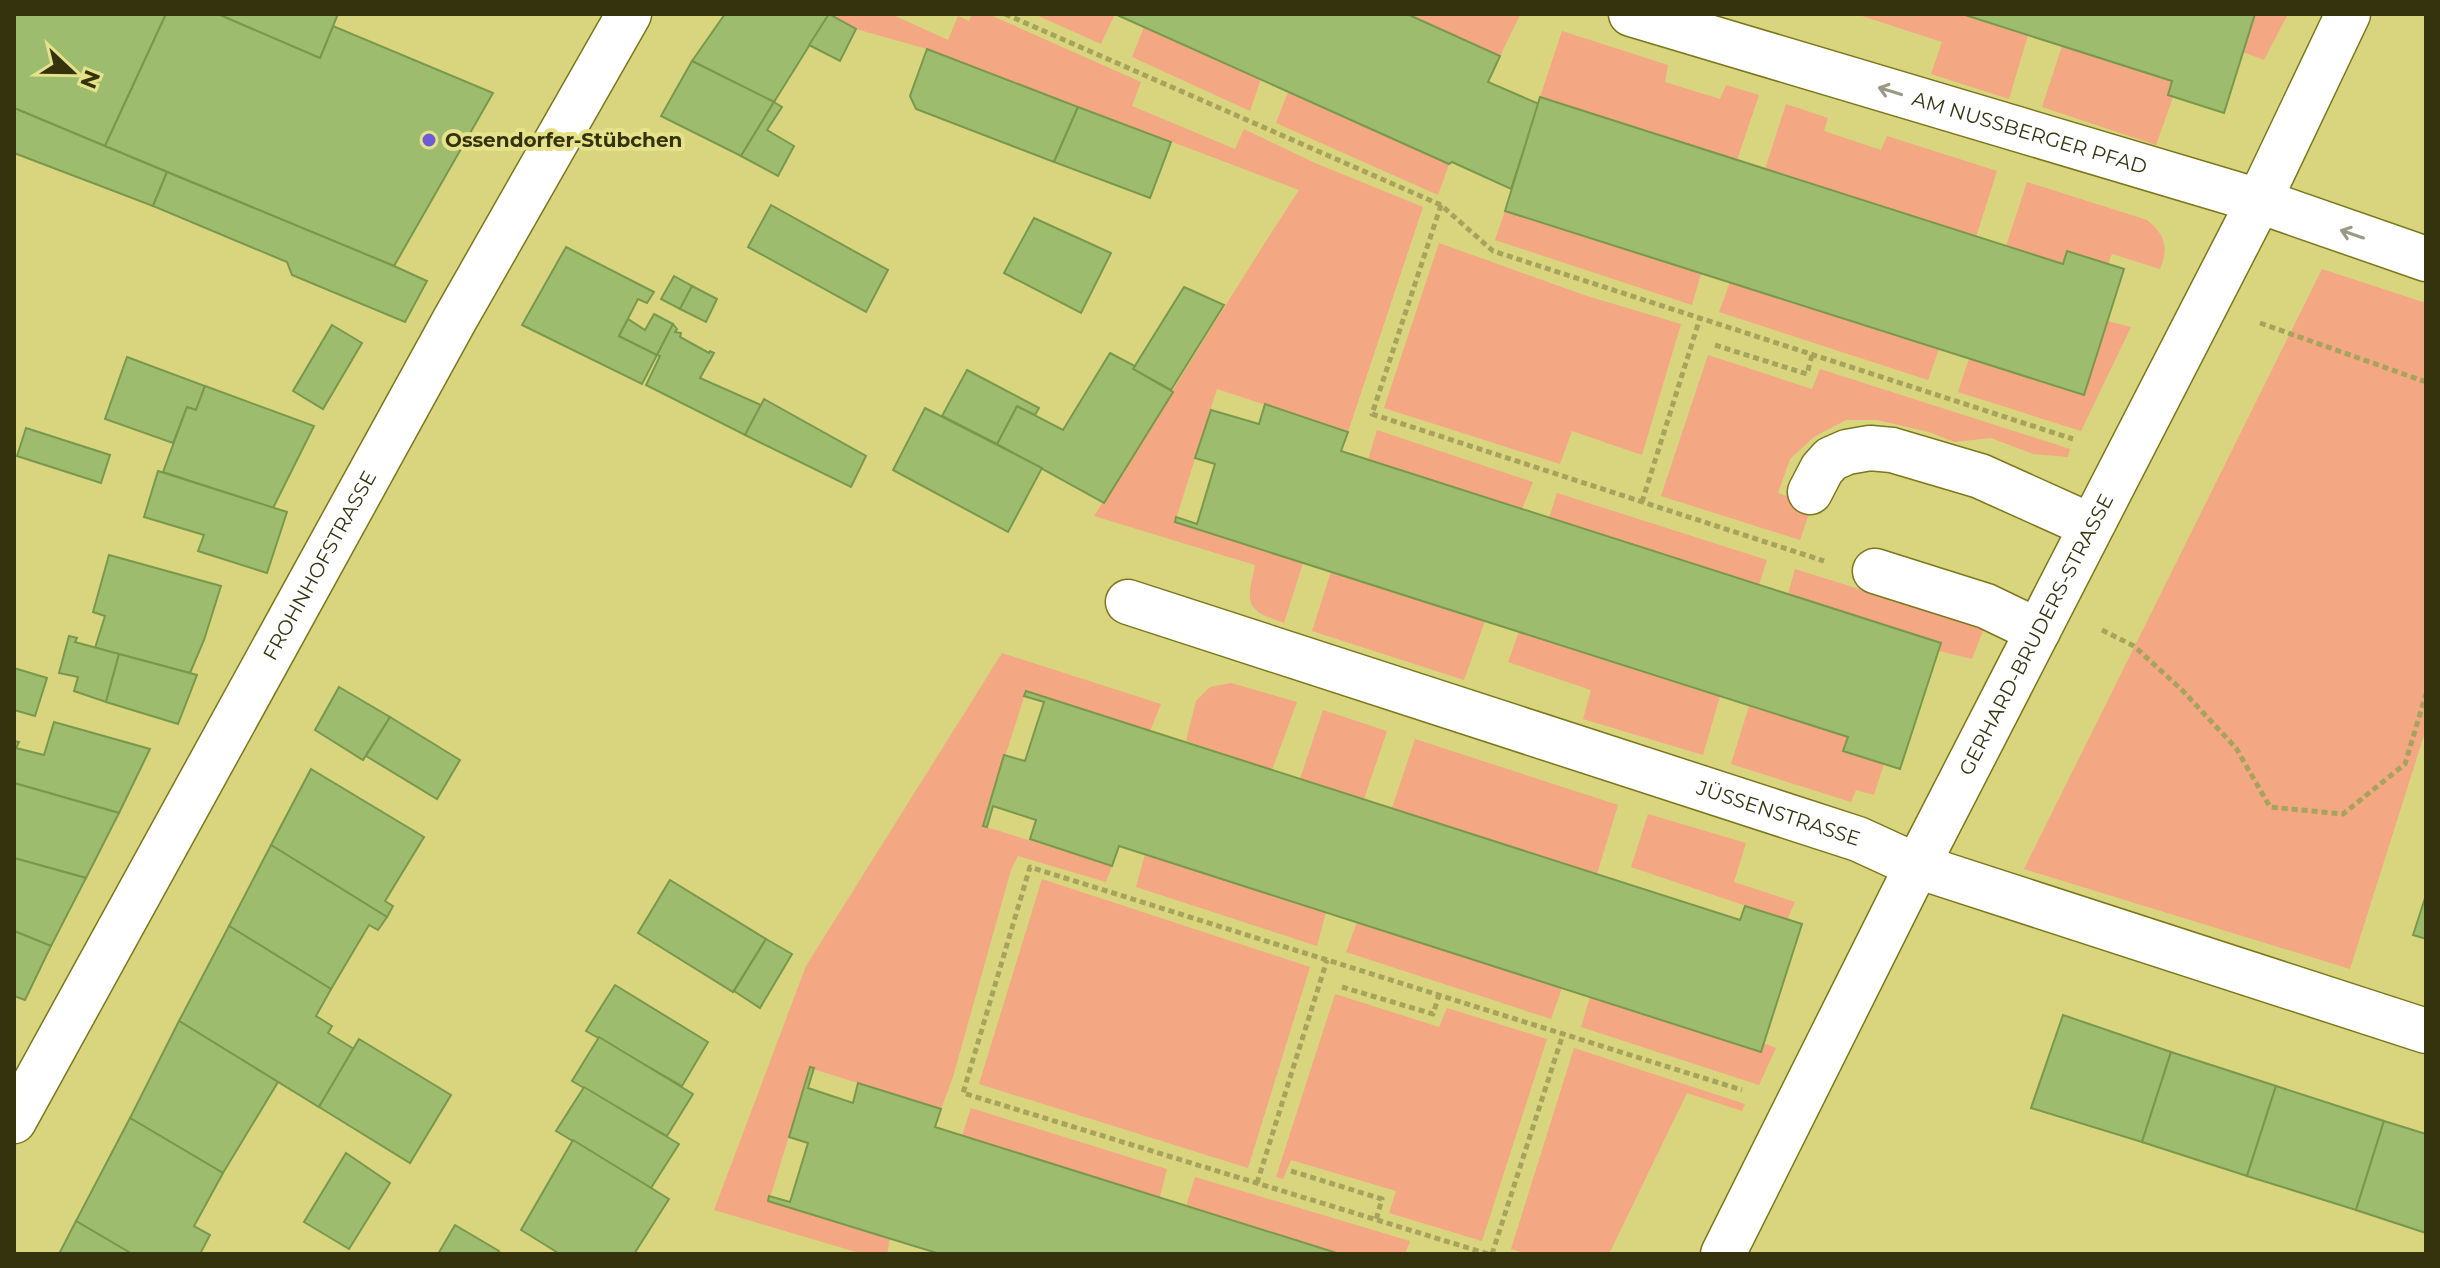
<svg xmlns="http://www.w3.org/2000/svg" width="2440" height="1268" font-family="Montserrat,sans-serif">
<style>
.green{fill:#f3a783}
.building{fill:#9dbc6e;stroke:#7a984b;stroke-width:2}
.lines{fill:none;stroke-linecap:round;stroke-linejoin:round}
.minor-casing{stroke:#7c771a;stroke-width:47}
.path{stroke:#a6a35c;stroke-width:5;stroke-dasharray:6 4;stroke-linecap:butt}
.minor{stroke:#fff;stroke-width:44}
.oneway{stroke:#9a9986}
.poi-dot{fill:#6f5bd6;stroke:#e5e28b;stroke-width:3}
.labels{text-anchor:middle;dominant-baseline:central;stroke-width:8;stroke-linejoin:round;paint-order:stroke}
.street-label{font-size:20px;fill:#35330e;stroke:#e5e28b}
.poi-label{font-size:20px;font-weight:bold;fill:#35330e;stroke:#e5e28b;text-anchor:start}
</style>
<rect width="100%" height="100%" fill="#d8d57e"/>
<g class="green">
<path d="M830 14H891L948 40 958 16 969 21 972 14H988L1141 82 1132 106 1235 149 1244 129 1315 163 1423 207 1348 432 1217 389 1175 522 1303 563 1284 623C1243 609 1247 603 1255 565L1094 516C1163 408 1229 297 1299 190L927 49 856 29Z"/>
<path d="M1034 14H1115L1101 44Z"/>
<path d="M1407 14H1516L1520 15 1500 56Z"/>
<path d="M1856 14H1959L2028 35 2009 99 1931 74 1942 42Z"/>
<path d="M2255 14H2288L2264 60 2243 52Z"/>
<path d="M1144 27 1261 79 1250 111 1132 57Z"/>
<path d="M1562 31 1668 65 1665 82 1720 99 1726 85 1759 95 1737 160 1540 97Z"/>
<path d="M2062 46 2172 81 2168 95 2173 97 2156 145 2042 107Z"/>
<path d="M1288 92 1449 164 1438 195 1276 123Z"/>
<path d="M1786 104 1828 118 1824 131 1881 150 1887 136 1997 171 1976 237 1765 169Z"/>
<path d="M2027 182 2147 220C2165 234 2169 248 2160 269L2112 254 2108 264 2067 251 2063 264 2006 246Z"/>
<path d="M1505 211 1701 274 1692 305 1495 240Z"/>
<path d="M1439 243 1587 296 1681 324 1642 455 1572 431 1560 464 1384 408Z"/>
<path d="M2322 269 2426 303V729L2350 969 2024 869Z"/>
<path d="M1730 282 1939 349 1928 380 1719 312Z"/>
<path d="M2107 321 2131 327 2081 431 1958 392 1969 359 2084 395Z"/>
<path d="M1708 355 1812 389 1820 369 2070 449 2068 457 2033 454 1991 438 1954 442 1929 432 1877 420H1846L1814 437 1790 459 1778 493 1812 505 1800 540 1661 496Z"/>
<path d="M1377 430 1533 482 1522 509 1368 460Z"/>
<path d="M1557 493 1767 560 1759 585 1549 518Z"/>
<path d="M1795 569 1984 628 1972 659 1939 651 1940 644 1788 594Z"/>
<path d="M1331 572 1485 621 1464 680 1312 631Z"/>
<path d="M1519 632 1720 696 1703 755 1583 719 1591 690 1508 662Z"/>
<path d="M1002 653 1161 704 1150 731 1026 691 983 826 1112 866 1106 882 1018 856 1011 870 953 1077 941 1109 810 1068 769 1201 890 1239 887 1254H863L714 1210 806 966Z"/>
<path d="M1231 683 1297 702 1272 770 1186 741 1196 701 1210 687Z"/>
<path d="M1749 706 1848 737 1844 751 1884 764 1874 795 1856 790 1851 802 1731 764Z"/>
<path d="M1323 710 1387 731 1364 799 1300 779Z"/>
<path d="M1415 739 1618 805 1597 874 1392 808Z"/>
<path d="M1648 814 1746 843 1734 882 1795 902 1787 920 1631 867Z"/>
<path d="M1145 854 1326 912 1317 946 1136 887Z"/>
<path d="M1042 879 1310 967 1248 1168 979 1084Z"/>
<path d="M1357 922 1562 988 1551 1019 1346 952Z"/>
<path d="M1335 994 1439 1027 1447 1008 1547 1039 1482 1241 1389 1213 1396 1191 1291 1160 1283 1179 1276 1177Z"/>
<path d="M1590 997 1763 1043 1776 1048 1759 1085 1581 1027Z"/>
<path d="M1574 1048 1745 1104 1742 1111 1687 1093 1609 1254H1526L1511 1249Z"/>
<path d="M971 1108 1167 1169 1160 1197 962 1136Z"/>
<path d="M1195 1177 1410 1241 1405 1254H1340L1186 1206Z"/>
</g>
<g class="building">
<path d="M14 14H166L105 146 14 108Z"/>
<path d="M166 14H218L320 58 333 26 493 93 394 266 105 146Z"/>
<path d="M218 14H338L320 58Z"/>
<path d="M725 14H829L774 102 692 61Z"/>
<path d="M829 14 856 29 840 61 809 45Z"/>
<path d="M1115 14H1407L1500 56 1488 82 1539 104 1511 189 1452 162 1449 164Z"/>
<path d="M1962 14H2255L2224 113 2168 95 2172 81Z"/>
<path d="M927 49 1078 107 1054 162 916 109 910 96Z"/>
<path d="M692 61 774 102 741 156 661 116Z"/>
<path d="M1540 97 2063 264 2067 251 2124 269 2084 395 1505 211Z"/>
<path d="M774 102 782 107 767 130 794 146 778 176 741 156Z"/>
<path d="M1078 107 1171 142 1150 198 1054 162Z"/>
<path d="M14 108 167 172 153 206 14 153Z"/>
<path d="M167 172 394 266 427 281 405 322 292 275 287 262 153 206Z"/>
<path d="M771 205 888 270 866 312 748 247Z"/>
<path d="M1034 218 1111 253 1081 313 1004 273Z"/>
<path d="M566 247 654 292 647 303 638 299 619 336 657 355 642 384 522 325Z"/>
<path d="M674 276 692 286 680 309 661 299Z"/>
<path d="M692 286 717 299 706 322 680 309Z"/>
<path d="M1184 287 1224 305 1171 390 1133 369Z"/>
<path d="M654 314 673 324 657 355 619 336 628 319 645 330Z"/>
<path d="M673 324 677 329 675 332 681 333 680 337 709 353 710 351 714 353 700 378 761 405 745 435 646 385 660 356 657 355Z"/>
<path d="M332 325 362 343 323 409 293 391Z"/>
<path d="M1110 353 1135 366 1133 369 1173 392 1104 503 997 444 1017 406 1063 430Z"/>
<path d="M127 357 205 386 196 410 187 407 173 443 105 419Z"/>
<path d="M967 370 1039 408 1035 415 1017 406 997 444 942 416Z"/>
<path d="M205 386 314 426 273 508 163 472 187 407 196 410Z"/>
<path d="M764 399 866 456 851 487 745 435Z"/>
<path d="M1265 404 1348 432 1341 451 1941 643 1900 769 1843 751 1848 737 1175 522 1176 517 1197 524 1215 464 1195 458 1211 410 1259 424Z"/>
<path d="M925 408 1042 468 1008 532 893 470Z"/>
<path d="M26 428 110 455 101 483 17 456Z"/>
<path d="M158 471 287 512 267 573 198 551 204 535 144 517Z"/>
<path d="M109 555 221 586 204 640 190 673 95 648 105 616 93 612Z"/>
<path d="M69 636 77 638 75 642 119 654 106 702 74 691 78 677 59 673Z"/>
<path d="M119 654 197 675 178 724 106 702Z"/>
<path d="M14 668 47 678 35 716 14 710Z"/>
<path d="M339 687 390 717 363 760 315 730Z"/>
<path d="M1026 691 1740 920 1745 906 1802 924 1761 1052 1119 846 1112 866 1030 839 1036 820 993 806 987 827 983 826 1004 755 1025 761 1044 702 1024 696Z"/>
<path d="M390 717 460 760 437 799 366 756Z"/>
<path d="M54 722 150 749 119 813 14 783V741L19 742 16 748 44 755Z"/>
<path d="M311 769 424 837 385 901 393 906 387 917 271 845Z"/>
<path d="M14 783 119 813 86 878 14 858Z"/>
<path d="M271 845 387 917 378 930 369 925 331 989 229 926Z"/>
<path d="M14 858 86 878 51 946 14 931Z"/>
<path d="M670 880 766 939 733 992 638 933Z"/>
<path d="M2426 895V939L2413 935Z"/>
<path d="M229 926 331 989 316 1016 332 1026 328 1033 354 1049 319 1107 179 1021Z"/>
<path d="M14 931 51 946 25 1000 14 996Z"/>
<path d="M766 939 792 954 760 1008 734 991Z"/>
<path d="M615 985 708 1042 682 1086 586 1031Z"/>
<path d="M2063 1015 2171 1052 2142 1142 2031 1108Z"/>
<path d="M179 1021 278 1082 223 1173 130 1118Z"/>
<path d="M599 1037 693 1094 667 1136 572 1081Z"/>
<path d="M359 1039 451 1095 410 1163 319 1107Z"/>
<path d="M2171 1052 2276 1086 2247 1176 2142 1142Z"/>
<path d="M810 1067 814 1068 808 1088 853 1103 858 1083 941 1109 935 1127 1340 1254H940L768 1201 769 1196 790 1202 808 1143 789 1137Z"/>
<path d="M2276 1086 2384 1121 2356 1210 2247 1176Z"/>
<path d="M584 1087 679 1144 651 1188 556 1131Z"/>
<path d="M130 1118 223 1173 194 1226 210 1235 200 1254H132L76 1221Z"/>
<path d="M2384 1121 2426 1134V1233L2356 1210Z"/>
<path d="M573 1140 669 1199 634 1254H560L521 1230Z"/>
<path d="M346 1153 390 1183 349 1249 304 1222Z"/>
<path d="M76 1221 132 1254H59Z"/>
<path d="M455 1225 499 1251 497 1254H438Z"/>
</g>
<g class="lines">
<defs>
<g id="minor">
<path id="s1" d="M1631 14 2259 201 2426 259"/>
<path d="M1810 492 1822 469 1831 459 1847 452 1870 448 1892 450 1980 476 2091 526"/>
<path d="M1875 571 1986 606 2038 631"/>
<path id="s2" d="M1128 602 1858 839 1917 866 2426 1031"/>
<path id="s3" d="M14 1121 454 321 629 14"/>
<path id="s4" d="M1723 1254 1917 866 2259 201 2348 14"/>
</g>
</defs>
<use href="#minor" class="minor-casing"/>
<g class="path">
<path d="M1005 14 1441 205 1493 251 2073 439"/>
<path d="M1441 205 1372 414 1824 561"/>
<path d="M2260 323 2426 382"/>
<path d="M1715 345 1807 374 1812 355"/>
<path d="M1642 502 1700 318"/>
<path d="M2102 630 2134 646 2183 691 2236 748 2270 807 2343 814 2405 764 2426 694"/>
<path d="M1342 987 1433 1014 1439 995"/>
<path d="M1291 1171 1382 1199 1376 1220"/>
<path d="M1257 1183 1327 960"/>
<path d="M1488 1254 963 1093 1030 867 1742 1090"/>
<path d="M1492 1254 1563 1034"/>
</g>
<use href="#minor" class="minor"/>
</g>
<defs><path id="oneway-shaft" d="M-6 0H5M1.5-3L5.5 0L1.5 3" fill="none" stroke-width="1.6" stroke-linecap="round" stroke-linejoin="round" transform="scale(2)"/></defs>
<g class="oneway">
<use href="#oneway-shaft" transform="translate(1890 91) rotate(-163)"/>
<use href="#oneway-shaft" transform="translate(2352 234) rotate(-161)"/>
</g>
<circle class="poi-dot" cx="429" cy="140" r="8"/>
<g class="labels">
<g class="street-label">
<text stroke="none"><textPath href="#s1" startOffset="416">AM NUSSBERGER PFAD</textPath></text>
<text stroke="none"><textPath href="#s3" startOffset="634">FROHNHOFSTRASSE</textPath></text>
<text stroke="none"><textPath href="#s4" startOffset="694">GERHARD-BRUDERS-STRASSE</textPath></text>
<text stroke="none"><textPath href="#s2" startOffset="684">JÜSSENSTRASSE</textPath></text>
</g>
<g class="poi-label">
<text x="445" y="140">Ossendorfer-Stübchen</text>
</g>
</g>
<rect width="2440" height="1268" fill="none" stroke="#35330e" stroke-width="32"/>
<g transform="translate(72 72) rotate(112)" stroke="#e5e28b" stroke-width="6" paint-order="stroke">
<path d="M0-6L14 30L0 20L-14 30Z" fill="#35330e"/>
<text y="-12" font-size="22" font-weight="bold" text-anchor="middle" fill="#35330e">N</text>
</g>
</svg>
